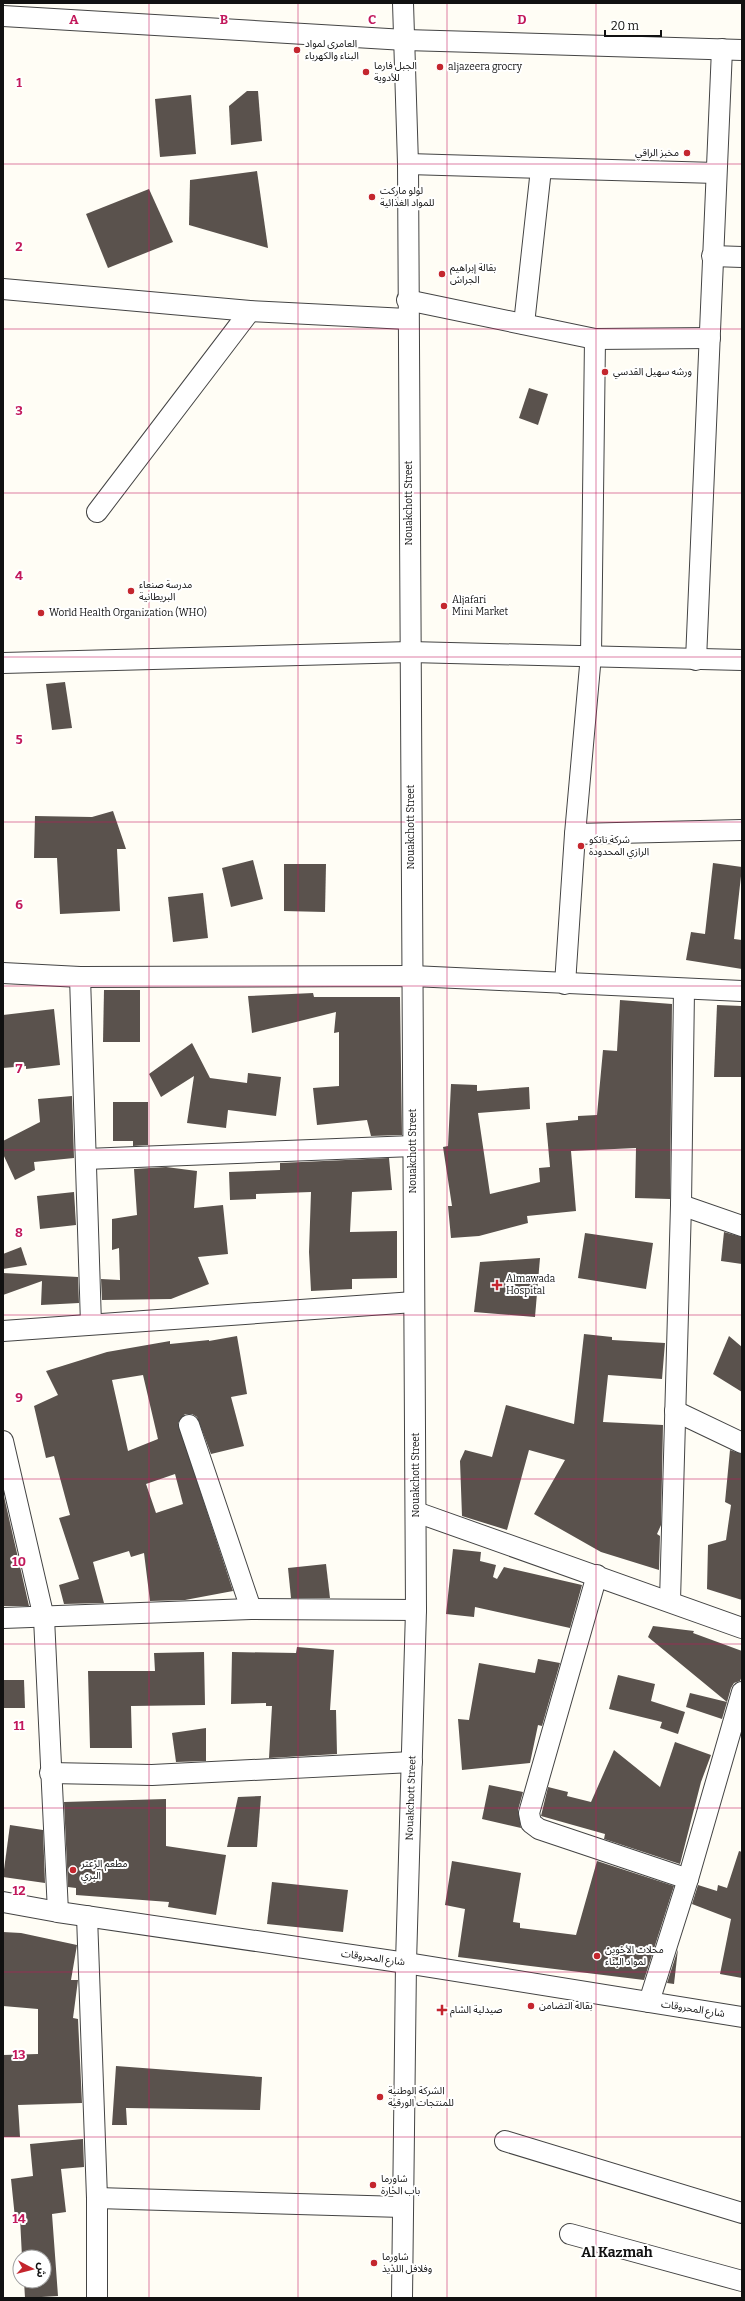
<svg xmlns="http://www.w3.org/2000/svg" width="745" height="2301" font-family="Bitter,'Noto Sans Arabic',serif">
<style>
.building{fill:#5a524d;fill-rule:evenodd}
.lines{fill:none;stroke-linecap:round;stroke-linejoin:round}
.minor-casing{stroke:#444;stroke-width:22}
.minor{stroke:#fff;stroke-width:20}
.grid{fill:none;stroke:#c2185b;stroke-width:1;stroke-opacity:0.55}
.poi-dot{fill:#c4262e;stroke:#fff;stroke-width:1.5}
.labels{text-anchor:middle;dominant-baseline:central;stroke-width:4;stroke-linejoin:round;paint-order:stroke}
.poi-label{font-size:10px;fill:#111;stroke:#fff;text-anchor:start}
.street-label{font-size:10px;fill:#111;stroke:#fff}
.district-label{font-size:14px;font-weight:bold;fill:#111;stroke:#fff}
.grid-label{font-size:13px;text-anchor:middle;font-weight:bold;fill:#c2185b;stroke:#fff;stroke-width:4;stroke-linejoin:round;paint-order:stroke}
</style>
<rect width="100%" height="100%" fill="#fffdf5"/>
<g class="building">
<path d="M247 91H258L262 141 231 145 229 106Z"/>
<path d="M191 95 196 154 160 157 155 99Z"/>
<path d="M257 171 268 248 189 225 190 180Z"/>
<path d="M149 189 173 242 108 268 86 214Z"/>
<path d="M529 388 548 394 538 425 519 418Z"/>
<path d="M65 682 72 728 52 730 46 684Z"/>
<path d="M113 811 126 849H117L120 911 60 914 57 858H34L35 816 92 817Z"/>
<path d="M253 860 263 899 231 907 222 868Z"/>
<path d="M713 863 742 867 734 939 742 940V969L686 960 691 932 705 934Z"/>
<path d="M284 864H326L325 912 284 911Z"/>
<path d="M203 893 208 938 173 942 168 897Z"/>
<path d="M104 990H140V1042H103Z"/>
<path d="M313 993 314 997H400L402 1135 371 1136 367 1120 317 1125 313 1088 339 1086V1032L334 1033 336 1012 252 1033 248 996Z"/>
<path d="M620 1000 672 1004 670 1199 635 1198 636 1148 571 1151 576 1211 527 1216 528 1223 479 1236 451 1238 448 1206H452L443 1147 448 1146 451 1084 477 1085V1091L529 1087 530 1109 478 1113 490 1194 540 1182 539 1168 550 1167 546 1123 578 1120V1116L597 1115 603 1050 617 1051Z"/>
<path d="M717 1005 742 1006V1077H714Z"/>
<path d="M54 1009 60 1065 26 1069V1066L3 1068V1015Z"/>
<path d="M192 1043 210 1078 247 1083 248 1073 281 1077 276 1116 228 1110 226 1128 187 1123 194 1076 161 1097 149 1074Z"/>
<path d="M72 1096 74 1158 34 1162 35 1170 15 1180 3 1154V1141L40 1122 38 1099Z"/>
<path d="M113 1102H148V1145L133 1146V1141H113Z"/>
<path d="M389 1158 392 1190 352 1192 350 1232 397 1231V1278L352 1279V1289L311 1291 309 1252 311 1192 256 1194V1199L230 1200 229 1172 280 1170V1163Z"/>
<path d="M166 1167 197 1171 194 1208 223 1205 228 1254 198 1257 209 1284 171 1299 102 1300 101 1279 120 1280 119 1248 112 1250V1219L137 1215 134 1169Z"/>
<path d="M74 1192 76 1225 40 1229 37 1196Z"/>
<path d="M724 1232 742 1237V1264L721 1261Z"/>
<path d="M585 1233 653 1243 646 1289 578 1278Z"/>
<path d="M21 1247 27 1265 3 1269V1254Z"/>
<path d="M540 1258 535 1317 474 1312 480 1262Z"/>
<path d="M3 1273 78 1277 79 1303 41 1305 42 1281 3 1295Z"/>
<path d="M584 1334 612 1337V1340L665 1343 662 1379 608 1375 603 1422 663 1425 661 1525 657 1534 660 1536 659 1570 601 1552 534 1514 565 1460 529 1450 507 1530 462 1516 460 1461 465 1450 492 1457 506 1405 574 1424Z"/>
<path d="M237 1336 247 1394 231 1397 244 1446 211 1454 197 1417 192 1414H185L178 1423 233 1591 185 1600 150 1601 144 1553 131 1557 129 1551 93 1562 104 1603 64 1604 59 1585 79 1579 59 1518 70 1515 54 1456 46 1458 34 1406 58 1395 46 1371 107 1352 170 1341V1344L209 1340V1341ZM143 1375 158 1439 128 1451 112 1380ZM175 1474 183 1504 156 1513 146 1484Z"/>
<path d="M729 1336 742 1347V1392L713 1374Z"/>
<path d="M730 1450 742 1454V1600L707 1589 708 1545 726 1540 731 1505 725 1502Z"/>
<path d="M3 1492 29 1606H3Z"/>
<path d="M453 1549 481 1552 480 1561 496 1565 493 1577 497 1579 504 1567 582 1585 570 1628 475 1607 474 1617 446 1614Z"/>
<path d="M326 1564 330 1598H291L288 1568Z"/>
<path d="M653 1626 694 1631 693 1633 742 1651V1676L740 1681 734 1683 731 1688 727 1702 648 1637Z"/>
<path d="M297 1647 334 1650 330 1710H336L337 1754 269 1758 272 1706H266V1703L231 1704 232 1652 296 1653Z"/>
<path d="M204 1652 205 1705 131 1706 132 1748H90L88 1671H155L154 1653Z"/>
<path d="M538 1659 560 1663 542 1726 538 1725 530 1763 462 1770 458 1719 469 1720 479 1663 535 1673Z"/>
<path d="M618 1675 655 1684 651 1701 685 1712 678 1734 660 1728 662 1722 609 1709Z"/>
<path d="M3 1680H24L25 1708H3Z"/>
<path d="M690 1693 727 1702 722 1719 686 1707Z"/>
<path d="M206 1728V1761L176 1762 172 1733Z"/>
<path d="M675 1742 711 1755 701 1782 680 1864 604 1839 605 1834 541 1816 548 1787 568 1792 567 1796 591 1802 614 1750 660 1787Z"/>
<path d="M489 1785 523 1792 518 1810 521 1828 482 1819Z"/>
<path d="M261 1796 257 1847H227L238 1797Z"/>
<path d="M166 1799V1846L226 1855 216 1915 168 1907 169 1902 76 1895V1888L68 1887 64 1802Z"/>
<path d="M10 1825 43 1830 45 1883 3 1877Z"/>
<path d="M739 1851 742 1852V1978L720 1974 731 1919 692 1904 698 1885 717 1891 718 1885 727 1888Z"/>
<path d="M452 1861 521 1873 513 1922 520 1923V1928L576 1935 597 1861 674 1886 644 1980 458 1957 465 1909 445 1905Z"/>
<path d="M272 1882 348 1890 343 1932 267 1924Z"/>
<path d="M3 1932 21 1933 77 1945 71 1980H78L73 2018 78 2019 82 2103 18 2105 20 2137H3V2055L38 2054V2009L3 2006Z"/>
<path d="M678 1949 674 1984 667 1983Z"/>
<path d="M116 2066 262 2077 260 2110 126 2108 127 2125H112Z"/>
<path d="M83 2139 84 2167 61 2169 66 2212 52 2214 58 2296 25 2298 24 2281H44V2257H22L20 2218H15L11 2179 33 2176 30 2144Z"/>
</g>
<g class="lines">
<defs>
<g id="minor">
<path d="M3 16 405 40 742 50"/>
<path d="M408 164 716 173"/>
<path d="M712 256 742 257"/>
<path d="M3 289 250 311 407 319"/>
<path d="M407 300 595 339 710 338"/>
<path d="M524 324 541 169"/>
<path d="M97 512 250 311"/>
<path d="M696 660 722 49"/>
<path d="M3 663 410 652 742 660"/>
<path d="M575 834 742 830"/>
<path d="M3 973 80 977 412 976 742 991"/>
<path d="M80 977 91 1324"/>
<path d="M565 984 575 834 591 655 595 339"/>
<path d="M86 1159 413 1146"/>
<path d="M681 1205 742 1226"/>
<path d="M3 1331 414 1302"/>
<path d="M675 1411 742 1443"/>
<path d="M189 1425 251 1609"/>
<path d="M3 1441 44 1618 58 1912"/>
<path d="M416 1512 742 1628"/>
<path d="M597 1575 529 1813 531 1823 539 1829 688 1879"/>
<path d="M670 1601 681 1205 684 990"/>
<path d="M3 1618 251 1609 416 1610"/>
<path d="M50 1773 152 1775 412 1762"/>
<path d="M3 1902 58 1912 406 1963 742 2017"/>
<path d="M87 1916 97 2198V2298"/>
<path d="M649 2002 688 1879 742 1692"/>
<path d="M505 2141 742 2213"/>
<path d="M97 2198 402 2207"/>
<path d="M570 2234 742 2281"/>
<path d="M402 2298 406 1963 416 1610 408 164 403 3"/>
</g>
</defs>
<use href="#minor" class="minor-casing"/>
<use href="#minor" class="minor"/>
</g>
<path class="grid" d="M149 3V2298M298 3V2298M447 3V2298M596 3V2298M3 164H742M3 329H742M3 493H742M3 657H742M3 822H742M3 986H742M3 1150H742M3 1315H742M3 1479H742M3 1644H742M3 1808H742M3 1972H742M3 2137H742"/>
<g class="poi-dot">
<circle cx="297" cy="50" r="4"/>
<circle cx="440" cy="67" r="4"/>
<circle cx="366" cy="72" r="4"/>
<circle cx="687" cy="153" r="4"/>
<circle cx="372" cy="197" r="4"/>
<circle cx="442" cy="274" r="4"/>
<circle cx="605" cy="372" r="4"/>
<circle cx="131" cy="591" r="4"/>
<circle cx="444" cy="606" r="4"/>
<circle cx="41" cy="613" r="4"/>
<circle cx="581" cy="846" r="4"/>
<path d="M495 1279h4v4h4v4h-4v4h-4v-4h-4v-4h4z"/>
<circle cx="73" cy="1870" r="4"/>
<circle cx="597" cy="1956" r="4"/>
<circle cx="531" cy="2006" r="4"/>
<path d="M440 2004h4v4h4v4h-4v4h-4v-4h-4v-4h4z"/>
<circle cx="380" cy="2097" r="4"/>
<circle cx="373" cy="2185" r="4"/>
<circle cx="374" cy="2263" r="4"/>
</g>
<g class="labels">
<g class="poi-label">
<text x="305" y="44">العامري لمواد<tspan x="305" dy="12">البناء والكهرباء</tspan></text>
<text x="374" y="66">الجبل فارما<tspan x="374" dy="12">للأدوية</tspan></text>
<text x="448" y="67">aljazeera grocry</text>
<text x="679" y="153" text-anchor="end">مخبز الراقي</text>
<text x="380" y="191">لولو ماركت<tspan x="380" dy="12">للمواد الغذائية</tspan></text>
<text x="450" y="268">بقالة إبراهيم<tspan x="450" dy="12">الجراش</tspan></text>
<text x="613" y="372">ورشه سهيل القدسي</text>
<text x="139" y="585">مدرسة صنعاء<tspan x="139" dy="12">البريطانية</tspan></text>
<text x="452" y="600">Aljafari<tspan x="452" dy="12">Mini Market</tspan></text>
<text x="49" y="613">World Health Organization (WHO)</text>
<text x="589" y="840">شركة ناتكو<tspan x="589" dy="12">الرازي المحدودة</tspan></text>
<text x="506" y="1279">Almawada<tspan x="506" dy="12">Hospital</tspan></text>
<text x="81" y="1864">مطعم الزعتر<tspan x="81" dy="12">البري</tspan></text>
<text x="605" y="1950">محلات الأخوين<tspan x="605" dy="12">لمواد البناء</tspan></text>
<text x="539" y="2006">بقالة التضامن</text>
<text x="450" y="2010">صيدلية الشام</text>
<text x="388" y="2091">الشركة الوطنية<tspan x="388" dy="12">للمنتجات الورقية</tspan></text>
<text x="381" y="2179">شاورما<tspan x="381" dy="12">باب الحارة</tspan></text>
<text x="382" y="2257">شاورما<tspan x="382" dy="12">وفلافل اللذيذ</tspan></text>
</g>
<g class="street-label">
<text transform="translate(409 503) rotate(-90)">Nouakchott Street</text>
<text transform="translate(411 827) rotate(-90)">Nouakchott Street</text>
<text transform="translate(413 1151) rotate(-90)">Nouakchott Street</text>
<text transform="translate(416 1475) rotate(-90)">Nouakchott Street</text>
<text transform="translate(411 1798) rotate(-88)">Nouakchott Street</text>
<text transform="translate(373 1958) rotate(8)">شارع المحروقات</text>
<text transform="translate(693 2009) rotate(9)">شارع المحروقات</text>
</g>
<g class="district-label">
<text x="617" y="2252">Al Kazmah</text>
</g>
</g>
<g class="grid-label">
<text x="74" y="24">A</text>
<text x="224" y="24">B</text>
<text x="372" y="24">C</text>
<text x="522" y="24">D</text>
<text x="19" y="87">1</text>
<text x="19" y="251">2</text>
<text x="19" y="415">3</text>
<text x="19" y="580">4</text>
<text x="19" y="744">5</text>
<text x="19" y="909">6</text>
<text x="19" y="1073">7</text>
<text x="19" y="1237">8</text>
<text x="19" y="1402">9</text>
<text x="19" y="1566">10</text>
<text x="19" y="1730">11</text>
<text x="19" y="1895">12</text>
<text x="19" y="2059">13</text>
<text x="19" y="2223">14</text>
</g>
<rect width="745" height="2301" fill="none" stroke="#111111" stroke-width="8"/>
<g transform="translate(32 2269) rotate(97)"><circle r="19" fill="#ffffff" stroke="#a0a0a0"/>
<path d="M0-3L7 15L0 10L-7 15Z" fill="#c4262e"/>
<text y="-6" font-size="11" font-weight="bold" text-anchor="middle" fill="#111111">ش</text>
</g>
<path d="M605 30v6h56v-6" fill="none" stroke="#111111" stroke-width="2"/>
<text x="611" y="30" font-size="12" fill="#111111" stroke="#ffffff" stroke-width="3" paint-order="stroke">20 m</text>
</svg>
